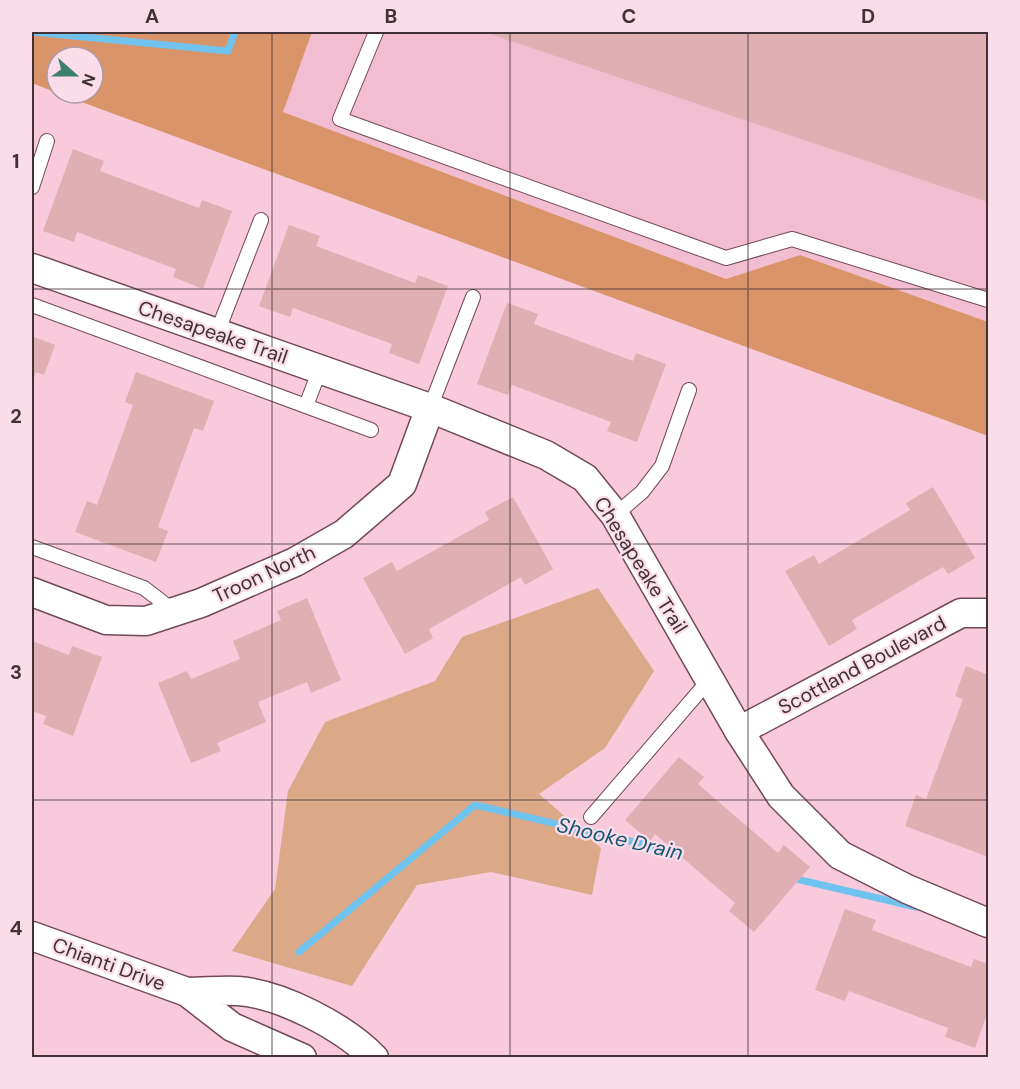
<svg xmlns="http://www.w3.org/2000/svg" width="1020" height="1089" font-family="'DM Sans',sans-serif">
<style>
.built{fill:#f2bcd1}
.green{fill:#dba888}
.forest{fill:#d99569}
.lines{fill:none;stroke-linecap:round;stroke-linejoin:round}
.stream{stroke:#70c3ee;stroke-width:7}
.building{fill:#e0afb3}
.lane-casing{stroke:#714a5a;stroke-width:16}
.street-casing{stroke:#714a5a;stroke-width:31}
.lane{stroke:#fff;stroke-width:14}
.street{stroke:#fff;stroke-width:28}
.grid{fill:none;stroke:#433138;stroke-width:1.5;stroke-opacity:0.55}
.labels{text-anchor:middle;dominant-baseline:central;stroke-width:4.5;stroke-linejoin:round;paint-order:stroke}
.street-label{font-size:20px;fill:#433138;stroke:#fadde8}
.water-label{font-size:21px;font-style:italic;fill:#155673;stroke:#fadde8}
.neatline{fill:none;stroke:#433138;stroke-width:2}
.grid-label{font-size:20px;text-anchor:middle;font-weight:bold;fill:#433138}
</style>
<rect width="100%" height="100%" fill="#f9cadc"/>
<path class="built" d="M312 32H988V322L800 255 726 279 283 112Z"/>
<path class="green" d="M598 588 654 671 605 748 539 794 601 848 592 895 491 872 417 885 352 986 232 951 275 889 288 791 325 722 435 681 462 637Z"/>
<path class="forest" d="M32 32H312L283 112 726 279 800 255 988 322V436L57 93H93V57H57V93L32 83Z"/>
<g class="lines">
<g class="stream">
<path d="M32 32 228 51 235 32"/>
<path d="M792 878 916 907"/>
<path d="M299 952 475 805 682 853"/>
</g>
</g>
<g class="building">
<path d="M484 32H988V202Z"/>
<path d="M73 149 104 161 100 171 199 208 202 200 232 211 203 289 173 277 176 269 77 232 74 242 43 231Z"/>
<path d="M289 225 320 236 316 246 415 283 418 275 448 286 419 364 389 353 392 344 293 308 290 317 259 306Z"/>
<path d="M507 303 538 314 534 324 633 361 636 353 666 364 637 442 607 431 611 422 512 385 508 395 477 384Z"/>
<path d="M32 336 55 345 44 375 36 372 32 383Z"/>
<path d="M136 372 214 401 203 431 194 428 158 527 168 531 156 562 75 532 87 501 97 505 133 405 125 402Z"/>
<path d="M933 487 975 558 948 574 943 567 852 620 857 629 829 646 785 571 814 555 819 564 910 510 906 503Z"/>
<path d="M513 497 553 569 525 585 521 577 429 629 433 638 405 654 363 578 392 562 397 571 489 520 485 512Z"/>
<path d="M307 598 341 680 311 693 307 682 258 702 266 722 217 743 221 751 191 763 158 683 187 671 191 679 240 659 233 641 281 620 277 611Z"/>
<path d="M32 641 69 655 72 646 102 657 73 736 43 724 46 716 32 711Z"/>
<path d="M966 666 988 675V848L986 856 905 826 916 795 926 799 963 699 955 696Z"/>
<path d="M679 757 704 777 698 784 778 853 784 845 810 867 754 932 729 911 735 903 655 834 650 841 625 820Z"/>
<path d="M845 909 876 920 872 930 971 967 974 959 988 964V1011L975 1048 945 1037 948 1028 849 991 845 1001 815 990Z"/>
</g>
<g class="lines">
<defs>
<g id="lane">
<path d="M376 32 340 119 726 258 792 239 988 300"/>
<path d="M32 187 47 141"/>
<path d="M32 305 371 430"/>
<path d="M217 333 261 220"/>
<path d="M306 406 320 369"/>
<path d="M430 408 473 297"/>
<path d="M615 515 642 492 662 466 689 390"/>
<path d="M32 547 144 588 175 612"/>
<path d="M591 817 710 679"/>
</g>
<g id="street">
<path d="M32 268 430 408 546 455 585 478 615 515 739 731 781 796 840 855 907 889 988 923"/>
<path d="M32 592 106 620 146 621 201 603 295 562 344 534 402 484 430 408"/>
<path d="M739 731 961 613H988"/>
<path d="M32 936 187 992"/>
<path d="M302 1058 232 1027 187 992C204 992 222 990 238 991 281 994 344 1027 374 1058"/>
</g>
</defs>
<use href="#lane" class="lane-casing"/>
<use href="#street" class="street-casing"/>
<use href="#lane" class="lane"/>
<use href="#street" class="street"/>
</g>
<path class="grid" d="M272 32V1058M510 32V1058M748 32V1058M32 289H988M32 544H988M32 800H988"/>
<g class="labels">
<g class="street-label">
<text transform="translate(213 332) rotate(19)">Chesapeake Trail</text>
<text transform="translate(641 565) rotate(58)">Chesapeake Trail</text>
<text transform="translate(264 574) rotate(-25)">Troon North</text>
<text transform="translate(862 665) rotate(-28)">Scottland Boulevard</text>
<text transform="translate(109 964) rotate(20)">Chianti Drive</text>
</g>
<g class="water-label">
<text transform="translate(620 839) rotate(13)">Shooke Drain</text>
</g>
</g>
<rect width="1020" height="1089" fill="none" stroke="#fadde8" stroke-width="66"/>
<g transform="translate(75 75) rotate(111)"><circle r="28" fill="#fadde8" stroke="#b198a2" stroke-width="1.5"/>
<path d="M0-4.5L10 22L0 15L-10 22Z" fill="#3f7f6d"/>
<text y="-9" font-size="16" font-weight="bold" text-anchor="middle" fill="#433138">N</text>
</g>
<rect x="33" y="33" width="954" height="1023" class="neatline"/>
<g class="grid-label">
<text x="152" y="23">A</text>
<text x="391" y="23">B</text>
<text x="629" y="23">C</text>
<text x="868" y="23">D</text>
<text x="16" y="168">1</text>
<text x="16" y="423">2</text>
<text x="16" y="679">3</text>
<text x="16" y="935">4</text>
</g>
</svg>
